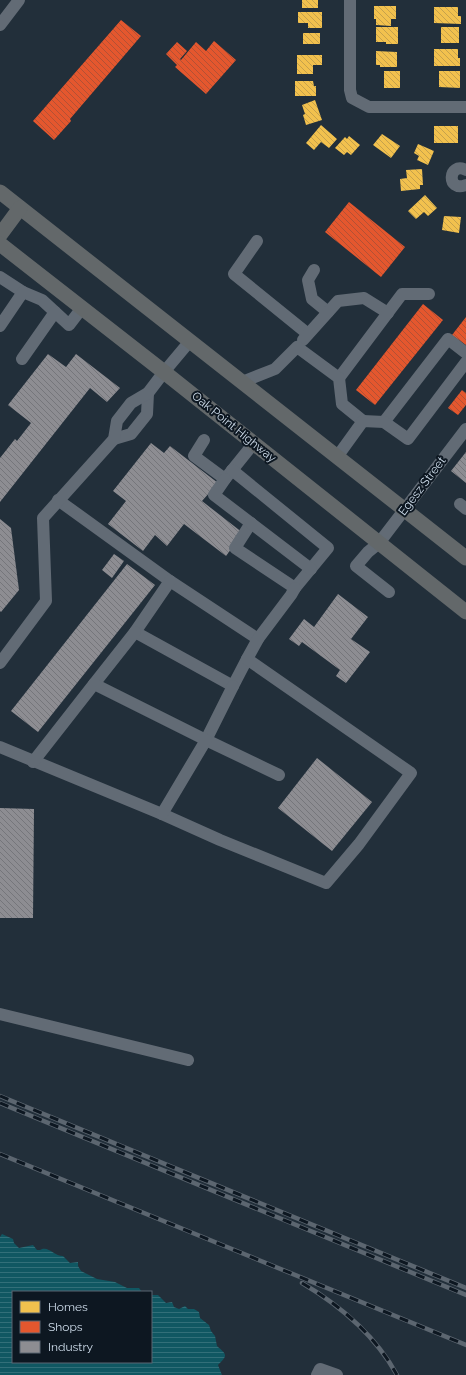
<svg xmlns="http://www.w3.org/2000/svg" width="466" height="1375" font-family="Raleway,sans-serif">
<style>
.water{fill:url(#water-rules)}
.homes{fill:url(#homes-back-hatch)}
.shops{fill:url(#shops-back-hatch)}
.industry{fill:url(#industry-back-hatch)}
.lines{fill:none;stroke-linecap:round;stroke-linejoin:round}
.minor{stroke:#626b75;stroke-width:12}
.major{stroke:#63686a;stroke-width:15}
.rail-casing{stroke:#5c6670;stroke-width:4.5}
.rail{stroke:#0d1721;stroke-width:3;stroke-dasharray:9;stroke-linecap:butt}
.labels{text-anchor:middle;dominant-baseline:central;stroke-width:4;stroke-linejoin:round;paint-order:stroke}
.street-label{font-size:12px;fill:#cfddeb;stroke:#0d1721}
</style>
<defs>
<pattern id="water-rules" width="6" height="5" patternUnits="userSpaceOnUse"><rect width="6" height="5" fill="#105762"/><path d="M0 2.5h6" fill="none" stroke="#326f79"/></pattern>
<pattern id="homes-back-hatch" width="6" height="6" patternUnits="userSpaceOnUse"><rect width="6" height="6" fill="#f2c14e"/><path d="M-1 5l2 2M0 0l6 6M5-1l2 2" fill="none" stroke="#c5a14c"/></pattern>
<pattern id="shops-back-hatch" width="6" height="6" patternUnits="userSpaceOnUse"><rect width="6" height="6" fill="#e4572e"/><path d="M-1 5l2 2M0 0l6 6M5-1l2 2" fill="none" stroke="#b25135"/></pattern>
<pattern id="industry-back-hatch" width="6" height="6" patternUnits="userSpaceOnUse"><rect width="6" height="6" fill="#8d8d92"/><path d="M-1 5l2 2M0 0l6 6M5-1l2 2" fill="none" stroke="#75767b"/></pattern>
</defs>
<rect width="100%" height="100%" fill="#222f3a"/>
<path class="water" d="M2 1234 13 1239 14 1243 19 1248 33 1245 37 1250H40C48 1245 54 1256 63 1256L70 1263 78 1262V1266L81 1271 97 1279 115 1282 127 1288H139L142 1292H13V1362H151V1295H158L166 1303 172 1302 174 1307 179 1309 185 1306 188 1309H194L199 1312 200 1318 209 1325 211 1331 215 1336 217 1346C227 1355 228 1355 218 1365L222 1375H0V1237Z"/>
<g class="homes">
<rect x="302" y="0" width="16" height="8"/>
<path d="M374 6H396V19H391V26L376 25V19H374Z"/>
<path d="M434 7H458V16H461V24L434 23Z"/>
<path d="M298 12H322V28H308V23H298Z"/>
<path d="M376 27H398V44H386V42H376Z"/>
<rect x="441" y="27" width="18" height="16"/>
<rect x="303" y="33" width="17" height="11"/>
<path d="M434 49H458V58H460V66H434Z"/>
<path d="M376 51 397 52V67H380V65H376Z"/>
<path d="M297 55H322V65H313V74H297Z"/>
<rect x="384" y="71" width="16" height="17"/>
<path d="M439 71H460V88L439 87Z"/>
<path d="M295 81H313L314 86H316V96H295Z"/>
<path d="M315 100 322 120 306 125 303 115 305 114 302 105Z"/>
<path d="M321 125 337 139 329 148 321 142 314 150 306 143Z"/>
<rect x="434" y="126" width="24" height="17"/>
<path d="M382 134 400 146 391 158 373 145Z"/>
<path d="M349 136 360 145 351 155 347 152 344 155 335 148 345 137 347 139Z"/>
<path d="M418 144 434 151 428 165 417 160 419 156 414 153Z"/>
<path d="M422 169 423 185H420V189L401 191 400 179 407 178 406 170Z"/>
<path d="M425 195 437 208 428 216 424 212 416 219 408 211Z"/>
<path d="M444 216 461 217 459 233 442 230Z"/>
</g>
<g class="shops">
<path d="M121 20 141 36 70 119 71 121 54 140 33 121Z"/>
<path d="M214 41 236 60 206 94 175 67 177 65 166 54 177 42 187 51 180 59 181 60 196 42 206 51Z"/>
<path d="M349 202 405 247 381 277 325 232Z"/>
<path d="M423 304 443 320 375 405 356 390Z"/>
<path d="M466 317V345L452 335Z"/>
<path d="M462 390 466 393V405L458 415 448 408Z"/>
</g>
<g class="industry">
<path d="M48 354 66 367 76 354 120 388 107 402 90 388 0 502V458L15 439 17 441 31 423 8 405Z"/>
<path d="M151 443 164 453 170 446 218 483 202 501 243 533 226 556 184 524 167 546 155 535 143 551 108 524 126 501 113 491Z"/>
<path d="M466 452V483L451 471Z"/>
<path d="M0 519 11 528 19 590 1 612 0 611Z"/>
<path d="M114 554 124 561 112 578 102 570Z"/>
<path d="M127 564 155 585 38 732 11 711Z"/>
<path d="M338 594 368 617 351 639 370 652 346 683 336 676 340 670 302 642 299 646 289 639 304 619 314 627Z"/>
<path d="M317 758 372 802 332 851 278 808Z"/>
<path d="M0 808 34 809 33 918H0Z"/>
</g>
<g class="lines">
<g class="minor">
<path d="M350 0V90L352 98 369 107H466"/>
<path d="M0 25 19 0"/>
<path d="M466 170C448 161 446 193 466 185"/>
<path d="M257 241 234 274 308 334"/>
<path d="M314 270 308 280 312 299 328 312"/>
<path d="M0 277 23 292"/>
<path d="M0 326 23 292 42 300 55 312"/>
<path d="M303 340 338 301 364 298 388 313"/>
<path d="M22 359 55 312 69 325 82 308"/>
<path d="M339 378 402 294H429"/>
<path d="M242 382 275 369 297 347 339 378 342 404 363 421"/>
<path d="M384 422 448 339 466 353"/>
<path d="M114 439 131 434 147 414 148 393"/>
<path d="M204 440 194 456 225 479 254 443"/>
<path d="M337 457 363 421 384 422 408 439 466 362"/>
<path d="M232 470 328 548 295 588 235 548 251 523"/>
<path d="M225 479 214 495 311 569"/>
<path d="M58 500 170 581 258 639"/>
<path d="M460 504 466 509"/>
<path d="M170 581 135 632 233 686 247 659"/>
<path d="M389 592 356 566 368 552 379 543 466 429"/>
<path d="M0 663 46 601 43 518 114 439 117 421 131 403 148 393 164 372 190 341"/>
<path d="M94 684 135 632"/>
<path d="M233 686 206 740 279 775"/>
<path d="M0 747 162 814 220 840 326 883 359 844 411 773 247 659 258 639 291 595 295 588"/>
<path d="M33 762 94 684 206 740 162 814"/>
<path d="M0 1014 188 1060"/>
<path d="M317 1375 320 1369 337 1375"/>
</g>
<g class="major">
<path d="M0 192 466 558"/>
<path d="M0 235 20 208"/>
<path d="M0 244 164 372 466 612"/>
</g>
<defs>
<g id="rail">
<path d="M0 1096 466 1288"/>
<path d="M0 1103 466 1295"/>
<path d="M0 1154 466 1345"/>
<path d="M302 1283C341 1306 375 1335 397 1375"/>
</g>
</defs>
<use href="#rail" class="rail-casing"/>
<use href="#rail" class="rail"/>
</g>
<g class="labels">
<g class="street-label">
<text transform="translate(234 427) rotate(39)">Oak Point Highway</text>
<text transform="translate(422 486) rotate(-53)">Egesz Street</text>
</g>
</g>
<rect x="12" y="1291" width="140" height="72" fill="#0d1721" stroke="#5b6672"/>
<rect x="20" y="1301" width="20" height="12" fill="#f2c14e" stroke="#5b6672"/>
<text x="48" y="1311" font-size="12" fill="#cfddeb">Homes</text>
<rect x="20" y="1321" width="20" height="12" fill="#e4572e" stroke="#5b6672"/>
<text x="48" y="1331" font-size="12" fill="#cfddeb">Shops</text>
<rect x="20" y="1341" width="20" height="12" fill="#8d8d92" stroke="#5b6672"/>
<text x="48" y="1351" font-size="12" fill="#cfddeb">Industry</text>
</svg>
